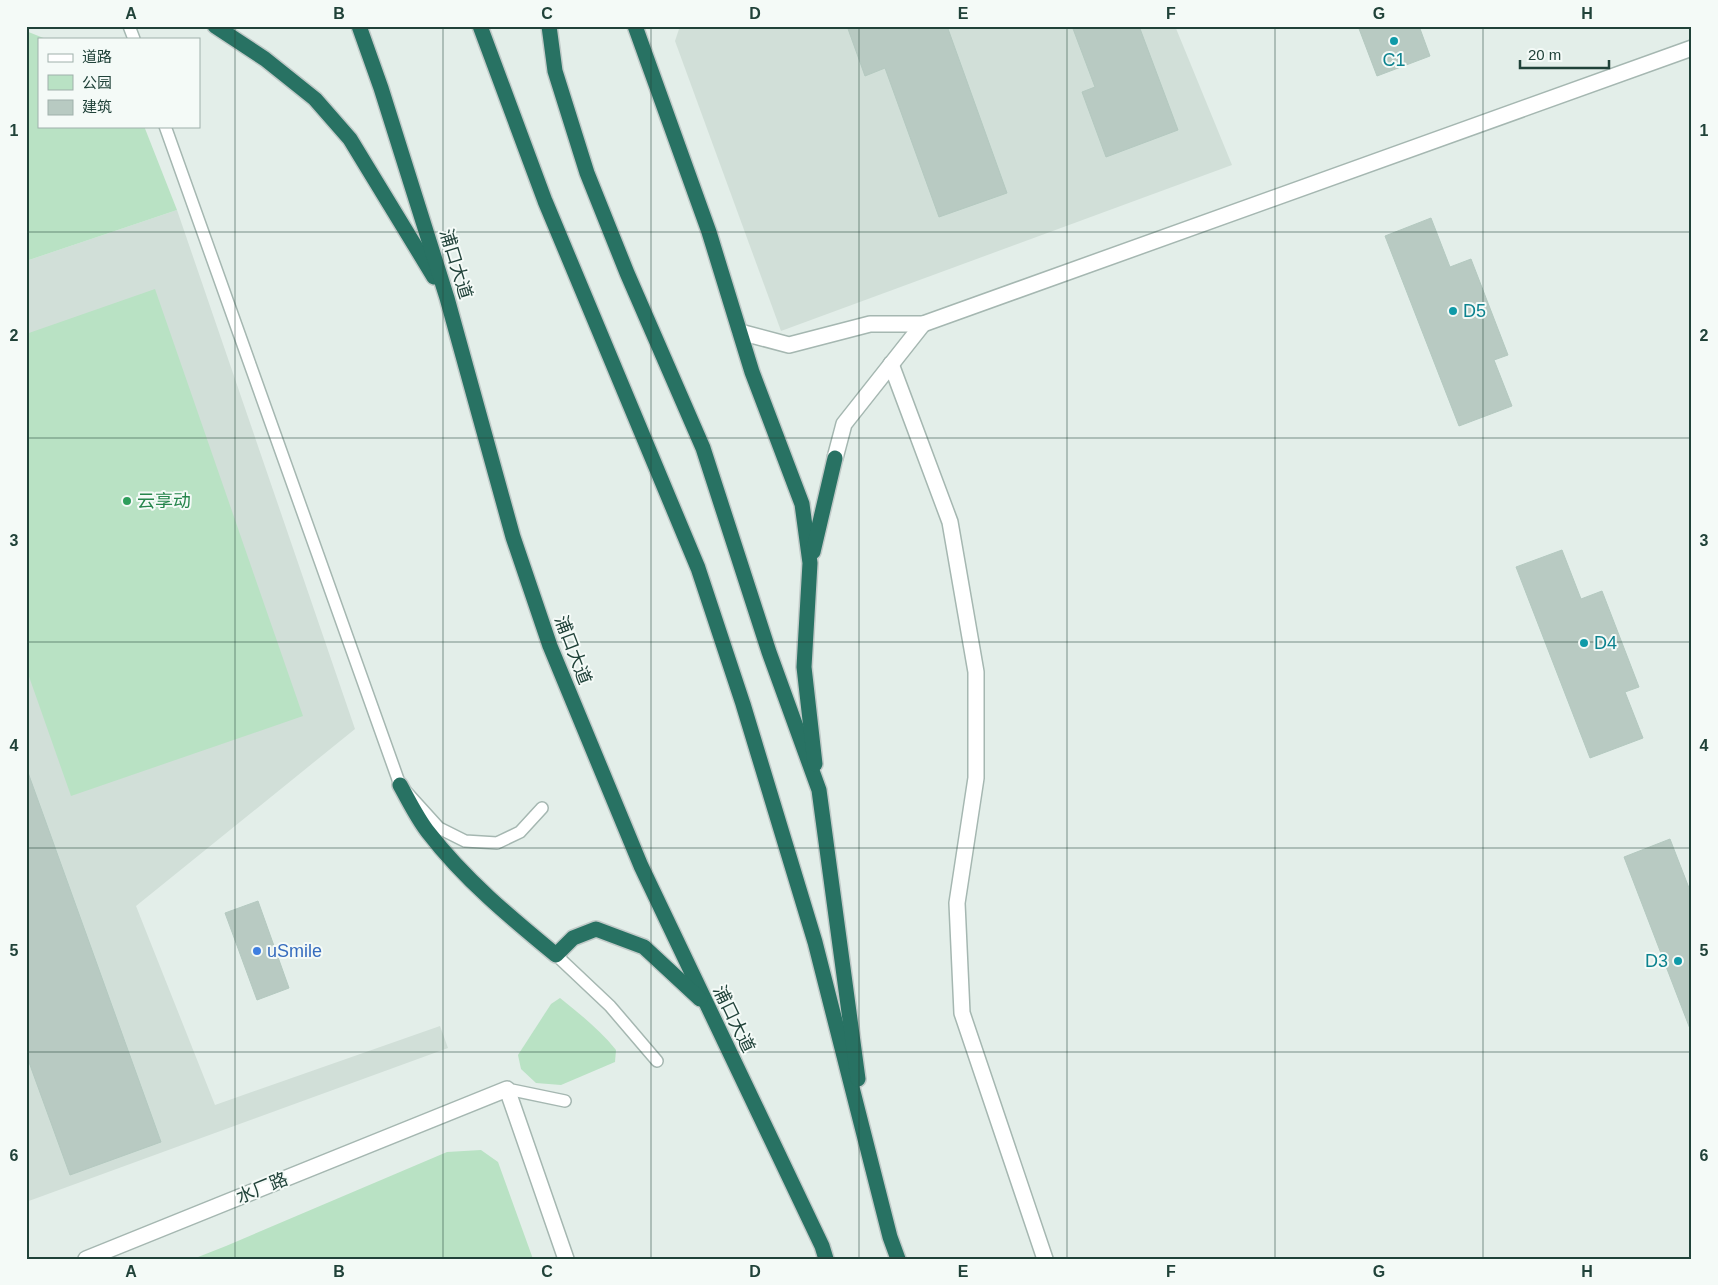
<svg xmlns="http://www.w3.org/2000/svg" width="1718" height="1285" font-family="Helvetica,'Noto Sans SC',sans-serif">
<style>
.built{fill:#d1dfd8}
.green{fill:#b9e2c4}
.building{fill:#b8cac2;stroke:#b4c9c0}
.lines{fill:none;stroke-linecap:round;stroke-linejoin:round}
.lane-casing{stroke:#a5b7b1;stroke-width:14}
.street-casing{stroke:#a5b7b1;stroke-width:18}
.highway-casing{stroke:#c1cac8;stroke-width:18}
.lane{stroke:#fff;stroke-width:11}
.street{stroke:#fff;stroke-width:15}
.highway{stroke:#287263;stroke-width:15}
.grid{fill:none;stroke:#204239;stroke-width:1;stroke-opacity:0.55}
.culture-dot{fill:#0f9aa8;stroke:#f4faf7;stroke-width:2}
.leisure-dot{fill:#2e9e5b;stroke:#f4faf7;stroke-width:2}
.shop-dot{fill:#3f7fe0;stroke:#f4faf7;stroke-width:2}
.labels{text-anchor:middle;dominant-baseline:central;stroke-width:4;stroke-linejoin:round;paint-order:stroke}
.culture-label{font-size:18px;fill:#0d838f;stroke:#f4faf7;text-anchor:start}
.street-label{font-size:18px;fill:#204239;stroke:#f4faf7}
.leisure-label{font-size:18px;fill:#27864d;stroke:#f4faf7;text-anchor:start}
.shop-label{font-size:18px;fill:#366cbe;stroke:#f4faf7;text-anchor:start}
.neatline{fill:none;stroke:#204239;stroke-width:2}
.grid-label{font-size:16px;text-anchor:middle;font-weight:bold;fill:#204239}
</style>
<rect width="100%" height="100%" fill="#e3eee9"/>
<g class="built">
<path d="M680 26H1175L1232 165 781 331 675 41Z"/>
<path d="M177 210 355 729 136 906 215 1105 440 1026 448 1048 26 1202V261Z"/>
</g>
<g class="green">
<path d="M26 31 46 39H39V126H144L177 210 26 261Z"/>
<path d="M155 289 303 716 71 796 26 668V334Z"/>
<path d="M560 998C580 1014 600 1030 616 1050L615 1062 561 1085 536 1083 521 1069 518 1055 551 1004Z"/>
<path d="M481 1150 498 1162 533 1259H193L226 1246 447 1152Z"/>
</g>
<g class="building">
<path d="M847 26H947L1007 193 939 217 885 68 865 76Z"/>
<path d="M1072 26H1139L1178 130 1106 157 1082 92 1095 87Z"/>
<path d="M1358 26H1419L1430 56 1377 76Z"/>
<path d="M1431 218 1450 267 1471 259 1508 355 1494 360 1512 406 1459 426 1385 236Z"/>
<path d="M1562 550 1581 599 1602 591 1639 687 1625 692 1643 738 1590 758 1516 567Z"/>
<path d="M26 767 161 1142 70 1175 26 1054Z"/>
<path d="M1670 839 1689 888 1692 887V1034L1624 857Z"/>
<path d="M258 901 289 988 257 1000 225 913Z"/>
</g>
<g class="lines">
<defs>
<g id="lane">
<path d="M129 26 134 39"/>
<path d="M165 126 400 785 439 828 465 841 497 843 520 832 542 808"/>
<path d="M556 955 610 1006 657 1061"/>
<path d="M507 1089 565 1101"/>
</g>
<g id="street">
<path d="M740 332 789 345 870 324H923L1692 48"/>
<path d="M891 364 950 522 976 672V778L957 903 962 1013 1045 1259"/>
<path d="M835 458 844 424 923 324"/>
<path d="M86 1259 507 1089 566 1259"/>
</g>
<g id="highway">
<path d="M215 26 265 59 315 99 350 139 434 277"/>
<path d="M359 26 381 88 447 298 513 537 550 646 641 866 822 1246 826 1259"/>
<path d="M480 26 545 201 698 568 743 704 815 942 890 1237 898 1259"/>
<path d="M549 26 555 71 587 173 627 273 703 448 769 652 819 790 858 1079"/>
<path d="M635 26 709 232 752 372 802 504 810 563 804 667 815 764"/>
<path d="M813 552 835 458"/>
<path d="M400 785C409 801 417 818 428 832 464 879 511 918 556 955L573 938 596 929 644 947 700 999"/>
</g>
</defs>
<use href="#lane" class="lane-casing"/>
<use href="#street" class="street-casing"/>
<use href="#highway" class="highway-casing"/>
<use href="#lane" class="lane"/>
<use href="#street" class="street"/>
<use href="#highway" class="highway"/>
</g>
<path class="grid" d="M235 26V1259M443 26V1259M651 26V1259M859 26V1259M1067 26V1259M1275 26V1259M1483 26V1259M26 232H1692M26 438H1692M26 642H1692M26 848H1692M26 1052H1692"/>
<g class="culture-dot">
<circle cx="1394" cy="41" r="5"/>
<circle cx="1453" cy="311" r="5"/>
<circle cx="1584" cy="643" r="5"/>
<circle cx="1678" cy="961" r="5"/>
</g>
<circle class="leisure-dot" cx="127" cy="501" r="5"/>
<circle class="shop-dot" cx="257" cy="951" r="5"/>
<g class="labels">
<g class="culture-label">
<text x="1394" y="60" text-anchor="middle">C1</text>
<text x="1463" y="311">D5</text>
<text x="1594" y="643">D4</text>
<text x="1668" y="961" text-anchor="end">D3</text>
</g>
<g class="street-label">
<text transform="translate(456 264) rotate(73)">浦口大道</text>
<text transform="translate(573 650) rotate(69)">浦口大道</text>
<text transform="translate(734 1019) rotate(64)">浦口大道</text>
<text transform="translate(262 1188) rotate(-22)">水厂路</text>
</g>
<g class="leisure-label">
<text x="137" y="501">云享动</text>
</g>
<g class="shop-label">
<text x="267" y="951">uSmile</text>
</g>
</g>
<rect width="1718" height="1285" fill="none" stroke="#f4faf7" stroke-width="55"/>
<rect x="38" y="38" width="162" height="90" fill="#f4faf7" stroke="#9fb0ab"/>
<rect x="48" y="54" width="25" height="8" fill="#ffffff" stroke="#9fb0ab"/>
<text x="82" y="62" font-size="15" fill="#204239">道路</text>
<rect x="48" y="75" width="25" height="15" fill="#b9e2c4" stroke="#9fb0ab"/>
<text x="82" y="88" font-size="15" fill="#204239">公园</text>
<rect x="48" y="100" width="25" height="15" fill="#b8cac2" stroke="#9fb0ab"/>
<text x="82" y="112" font-size="15" fill="#204239">建筑</text>
<path d="M1520 60v8h89v-8" fill="none" stroke="#204239" stroke-width="2.5"/>
<text x="1528" y="60" font-size="15" fill="#204239" stroke="#f4faf7" stroke-width="4" paint-order="stroke">20 m</text>
<rect x="28" y="28" width="1662" height="1230" class="neatline"/>
<g class="grid-label">
<text x="131" y="19">A</text>
<text x="339" y="19">B</text>
<text x="547" y="19">C</text>
<text x="755" y="19">D</text>
<text x="963" y="19">E</text>
<text x="1171" y="19">F</text>
<text x="1379" y="19">G</text>
<text x="1587" y="19">H</text>
<text x="14" y="136">1</text>
<text x="1704" y="136">1</text>
<text x="14" y="341">2</text>
<text x="1704" y="341">2</text>
<text x="14" y="546">3</text>
<text x="1704" y="546">3</text>
<text x="14" y="751">4</text>
<text x="1704" y="751">4</text>
<text x="14" y="956">5</text>
<text x="1704" y="956">5</text>
<text x="14" y="1161">6</text>
<text x="1704" y="1161">6</text>
<text x="131" y="1277">A</text>
<text x="339" y="1277">B</text>
<text x="547" y="1277">C</text>
<text x="755" y="1277">D</text>
<text x="963" y="1277">E</text>
<text x="1171" y="1277">F</text>
<text x="1379" y="1277">G</text>
<text x="1587" y="1277">H</text>
</g>
</svg>
